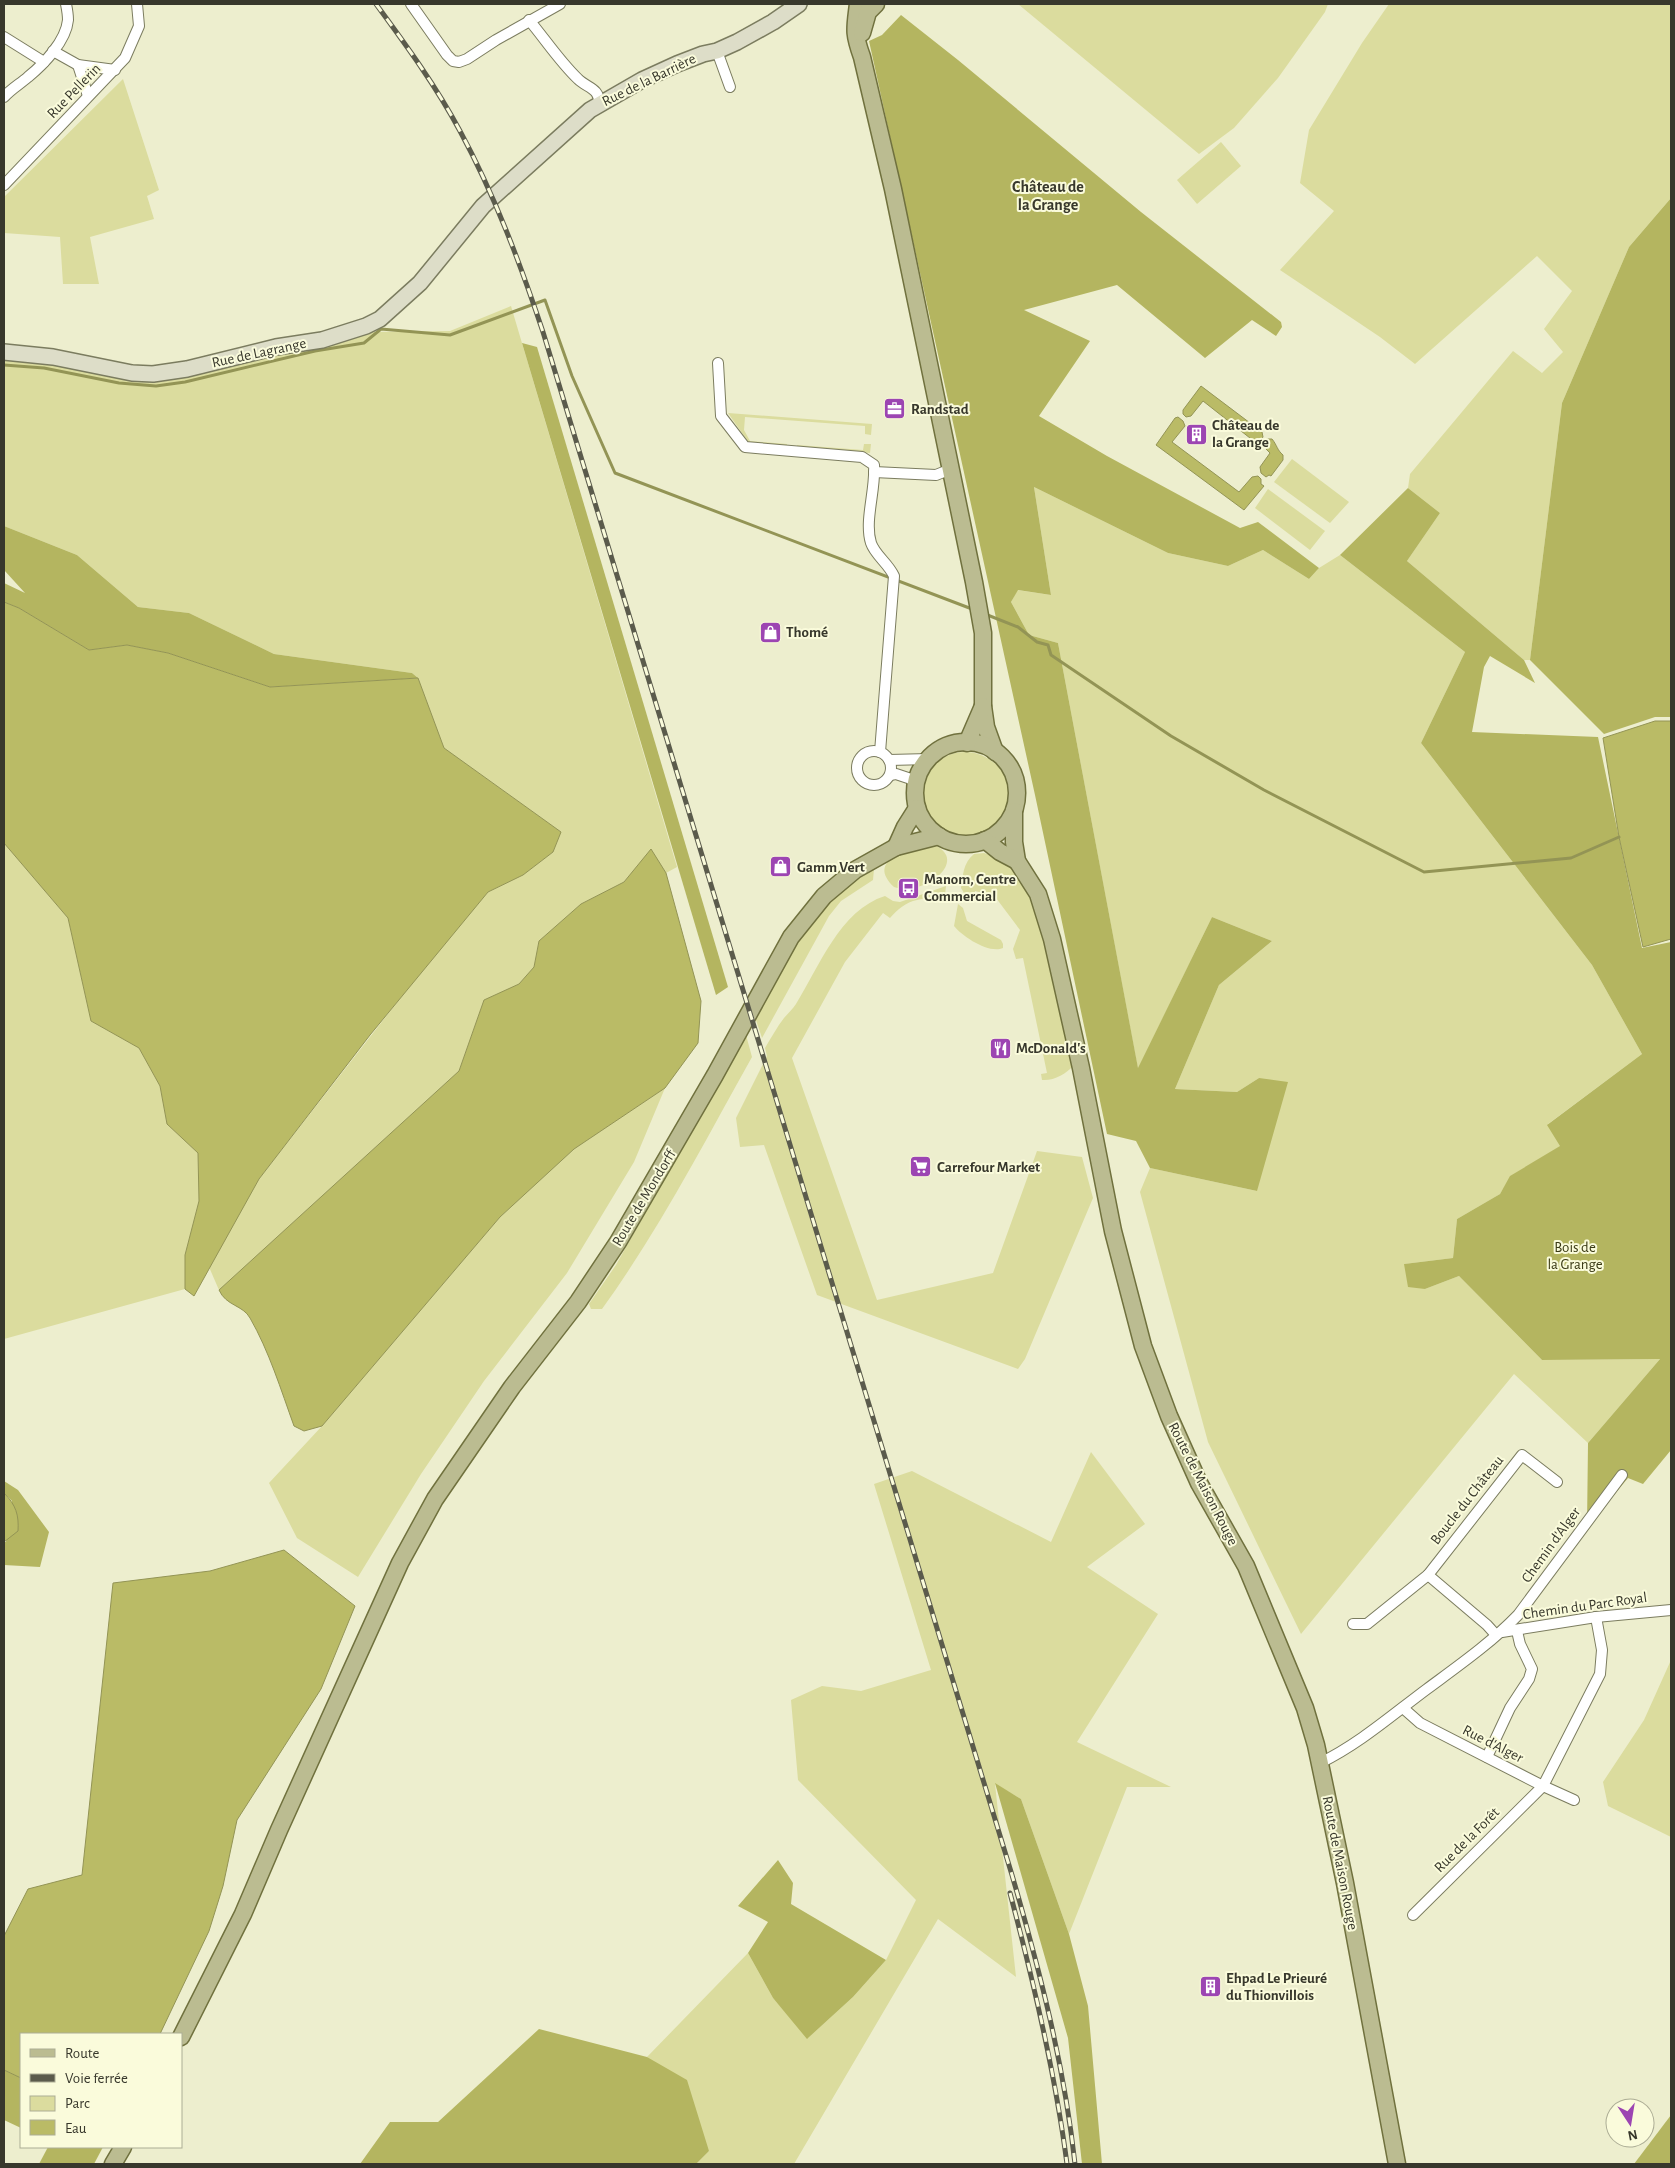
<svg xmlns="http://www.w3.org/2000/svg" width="1675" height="2168" font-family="'Alegreya Sans',sans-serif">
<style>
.green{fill:#dbdc9e}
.forest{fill:#b4b560}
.water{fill:#babb66;stroke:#939455}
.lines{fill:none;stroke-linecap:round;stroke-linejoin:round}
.stream{stroke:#939455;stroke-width:3}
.street-casing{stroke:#7b7c5f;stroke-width:12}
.secondary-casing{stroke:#7b7c5f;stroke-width:18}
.primary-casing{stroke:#70713e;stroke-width:19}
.street{stroke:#fff;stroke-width:10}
.secondary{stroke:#ddddc8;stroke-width:15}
.primary{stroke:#bbbc91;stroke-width:16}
.rail-casing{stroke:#5b5b4c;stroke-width:5}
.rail{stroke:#fafbdb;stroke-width:3;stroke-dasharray:9;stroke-linecap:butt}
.labels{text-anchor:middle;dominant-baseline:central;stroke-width:4;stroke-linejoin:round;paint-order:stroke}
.street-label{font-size:15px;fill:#38382c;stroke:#fafbdb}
.poi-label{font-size:15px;font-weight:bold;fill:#38382c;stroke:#fafbdb;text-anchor:start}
.park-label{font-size:15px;fill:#3a3a15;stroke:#fafbdb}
.neighbourhood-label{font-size:16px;font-weight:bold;fill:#38382c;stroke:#fafbdb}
</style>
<rect width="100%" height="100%" fill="#edeece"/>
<g class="green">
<path d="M1018 4H1328L1325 12 1278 78 1234 128 1199 154Z"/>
<path d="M1389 4H1671V198L1629 247 1562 403 1530 660H1524L1407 561 1440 513 1408 488 1410 474 1513 351 1542 373 1563 352 1544 329 1572 291 1537 256 1415 364 1380 337 1280 270 1334 211 1300 183 1309 130 1362 43Z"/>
<path d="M123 79 159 190 147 196 154 219 90 237 99 284H63L60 237 4 233V197Z"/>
<path d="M1221 142 1241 166 1197 204 1177 180Z"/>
<path d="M511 306 677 867 666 873 651 850 624 882 581 904 539 941 534 967 519 984 484 1000 459 1071 219 1290 209 1267 259 1179 427 964 488 892 523 875 553 852 561 832 444 748 418 678 412 673 274 654 189 613 138 607 77 555 4 526V358L37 359 155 379 372 332 450 331Z"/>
<path d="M728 413 872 424 871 435 865 434V426L745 417 744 430 750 441 787 444V446L749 443Z"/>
<path d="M864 444H871L870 453 797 447V445L863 450Z"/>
<path d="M1292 459 1349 502 1330 523 1274 482Z"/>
<path d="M1034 487 1168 553 1228 566 1263 550 1309 579 1319 568 1340 555 1465 652 1421 743 1592 965 1642 1054 1548 1124 1561 1146 1511 1176 1500 1194 1457 1219 1453 1258 1404 1264 1425 1289 1459 1276 1542 1360 1660 1359 1588 1443 1514 1374 1301 1634 1208 1442 1140 1192 1150 1168 1257 1191 1259 1078 1237 1092 1175 1089 1219 985 1272 941 1212 917 1138 1069 1058 643 1029 635 1011 602 1017 590 1051 595Z"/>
<path d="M1268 489 1325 531 1310 550 1255 508Z"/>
<circle cx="965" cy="797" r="45"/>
<path d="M4 843 68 918 91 1021 139 1048 160 1086 167 1124 198 1153 199 1201 185 1255V1289L4 1339Z"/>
<path d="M929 843C975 858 923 898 894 887 865 859 910 850 929 843Z"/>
<path d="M984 853C990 855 997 856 1002 860 1045 889 1063 1015 1073 1066 1066 1074 1054 1081 1042 1080L1041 1074 1047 1073 1023 958 1016 959 1013 949 1020 930 996 898 993 901H989L990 895 975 891 974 896 964 893 961 888C963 875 963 863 974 854Z"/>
<path d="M874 869 873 880 841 901 829 916 762 1038 755 1017C785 960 815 900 874 869Z"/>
<path d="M946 886 945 895C937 900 926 897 917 900 906 902 897 910 890 918L883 913 845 962 792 1058 877 1300 993 1273 1037 1151 1082 1157 1093 1198 1025 1359 1018 1369 817 1295 764 1145 740 1147 736 1118 767 1056 765 1048C771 1038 777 1027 784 1018 788 1013 793 1009 796 1004 819 967 840 910 885 896L893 901 900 902Z"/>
<path d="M958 904 963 908 967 921 1001 940 1003 944V948C989 954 963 937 954 926Z"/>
<path d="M746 1035 752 1057C704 1143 659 1230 602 1309H591L589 1304 616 1265 744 1036Z"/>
<path d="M665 1088 634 1162 567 1273 484 1381 421 1474 358 1577 297 1538 269 1483 322 1426 500 1217 574 1149Z"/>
<path d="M1091 1452 1145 1524 1087 1567 1158 1614 1077 1742 1171 1787H1127L1069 1934 1021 1799 995 1784 1016 1977 938 1919 794 2164H696L709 2151 647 2057 748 1953 773 1998 808 2038 853 1997 886 1960 916 1900 798 1780 791 1700 822 1686 861 1691 931 1670 874 1484 912 1471 1051 1542Z"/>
<path d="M1671 1660V1837L1608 1806 1603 1782 1644 1720Z"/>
</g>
<g class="forest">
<path d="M901 15 958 60 1141 212 1281 322 1282 327 1276 336 1252 320 1205 358 1117 285 1024 310 1090 341 1039 416 1107 456 1240 528 1258 522 1319 568 1309 579 1263 550 1228 566 1168 553 1034 487 1051 595 1018 590 1011 602 1029 635 1058 643 1138 1068 1212 917 1272 941 1219 985 1175 1089 1237 1092 1259 1078 1288 1082 1257 1191 1150 1168 1136 1141 1107 1134 1035 795 869 41 882 35Z"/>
<path d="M1671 198V717H1655L1604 734 1530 660 1562 403 1629 247Z"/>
<path d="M522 343 537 347 728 987 716 995Z"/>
<path d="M1408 488 1440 513 1407 561 1524 660 1535 683 1490 656 1484 667 1472 732 1598 737 1642 948 1671 942V1450L1643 1484 1628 1478 1587 1527 1588 1443 1660 1359 1542 1360 1459 1276 1425 1289 1408 1287 1404 1264 1453 1258 1457 1219 1500 1194 1510 1176 1560 1146 1547 1125 1642 1054 1592 965 1421 743 1465 652 1340 555Z"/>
<path d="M4 526 77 555 138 607 189 613 274 654 412 673 418 678 270 687 168 653 127 645 89 650 19 608 4 602V583L25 593 4 570Z"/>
<path d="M4 1481 18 1490 49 1532 40 1567 4 1565V1542H6L12 1501 4 1493Z"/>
<path d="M995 1783 1021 1799 1069 1934 1088 2006 1102 2164H1082L1068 2038Z"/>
<path d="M778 1860 793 1883 791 1904 886 1960 853 1997 807 2039 773 1998 748 1953 768 1922 738 1906Z"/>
<path d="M539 2029 647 2057 687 2080 709 2151 696 2164H360L390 2122H438Z"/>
<path d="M4 2070 21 2078V2128L4 2120Z"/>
<path d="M1671 2115V2164H1634Z"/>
<path d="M48 2147H103L94 2164H39Z"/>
</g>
<g class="water">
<path d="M1201 386 1262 432 1263 437 1260 441 1255 442 1203 401 1191 416 1186 417 1183 414V410Z"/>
<path d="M1178 417 1183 421 1185 426 1172 442 1239 492 1252 477 1258 476 1261 479V484L1264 486 1244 510 1156 445 1175 418Z"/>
<path d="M1266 439H1272C1277 445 1277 450 1283 455V460L1271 476 1269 475 1266 477 1261 473 1260 467 1270 453 1264 447 1263 443Z"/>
<path d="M4 602 19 608 89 650 127 645 168 653 270 687 418 678 444 748 561 832 553 852 523 875 488 892 370 1035 259 1179 194 1296 185 1289V1255L199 1201 198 1153 167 1124 160 1086 139 1048 91 1021 68 918 4 843Z"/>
<path d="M1655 721H1671V939L1643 947 1619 837 1603 738Z"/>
<path d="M651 849 666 873 701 1001 698 1043 665 1088 574 1149 500 1217 322 1426 304 1431 294 1426C281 1390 269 1351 250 1318 243 1305 226 1306 219 1290L459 1071 484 1000 519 984 534 967 539 941 581 904 624 882Z"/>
<path d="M4 1493C16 1505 19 1515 18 1531L4 1542Z"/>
<path d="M284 1550 355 1606 321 1689 237 1820 223 1886 209 1931 160 2034H21V2078L4 2070V1936L28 1889 82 1875 113 1583 210 1571Z"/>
</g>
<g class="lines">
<g class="stream">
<path d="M4 365 44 368 119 383 156 386 185 382 315 351 364 343 381 329 450 335 545 300 572 376 615 473 972 609"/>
<path d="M985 614 1018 627 1037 642 1048 645 1051 655 1171 736 1264 790 1424 872 1571 858 1619 837"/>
</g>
<defs>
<g id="street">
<path d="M411 4 447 55 453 61 459 62 467 59 496 40 560 4"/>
<path d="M529 20C545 39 560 62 578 79 587 88 600 88 599 104"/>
<path d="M4 37 44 62"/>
<path d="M53 51 78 65 115 70"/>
<path d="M717 51 730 87"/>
<path d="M78 65 88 96"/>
<path d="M4 97C11 89 20 84 28 77 44 64 66 41 68 20 68 15 67 9 66 4"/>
<path d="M4 185 125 58 139 26 137 4"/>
<path d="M718 363 721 416 745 447 862 457 874 465C876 489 864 521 871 543 875 555 888 563 894 576L880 752"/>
<path d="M874 472 936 475 951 469"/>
<circle cx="874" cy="768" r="17"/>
<path d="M889 760 929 759"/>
<path d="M890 775 896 774 911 779 915 787"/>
<path d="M1428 1575 1522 1455 1557 1482"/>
<path d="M1353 1624H1367L1428 1575 1487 1625 1496 1635"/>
<path d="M1502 1632 1596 1617 1671 1610"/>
<path d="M1403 1708 1420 1723 1543 1786 1574 1800"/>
<path d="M1487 1757 1510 1708 1529 1679 1532 1669 1520 1644 1517 1631"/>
<path d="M1320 1763C1359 1744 1392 1715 1427 1689 1458 1666 1491 1643 1518 1615L1622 1475"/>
<path d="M1413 1915 1543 1786 1600 1674 1602 1650 1596 1617"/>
</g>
<path id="secondary" d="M4 352 53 357 132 373 153 374 187 369 276 347 322 340 366 326 380 319 420 283 483 206 590 110 642 80 677 64 703 54 717 51 737 42 773 22 799 4"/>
<g id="primary">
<path d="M858 4C855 29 853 32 862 57L893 189 974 582 983 633V706L986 727 995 752"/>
<path d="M862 33 868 12 876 4"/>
<circle cx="966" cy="793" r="51"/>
<path d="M967 743 983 706"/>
<path d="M1014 811V842L1017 861 1038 894 1052 939 1081 1068 1113 1231 1143 1346 1169 1416 1199 1483 1246 1566 1305 1708 1316 1745 1345 1883 1397 2164"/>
<path d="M985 840 1000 852 1017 861"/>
<path d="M896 847 905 827 917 808"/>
<path d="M181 2037 243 1914 279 1830 400 1563 435 1499 512 1387 578 1302 618 1242 715 1075 791 937 824 896 855 870 896 847 939 836"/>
<path d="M113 2164 123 2147"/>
</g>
</defs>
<use href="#street" class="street-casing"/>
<use href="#secondary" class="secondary-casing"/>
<use href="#primary" class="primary-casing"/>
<use href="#street" class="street"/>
<use href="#secondary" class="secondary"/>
<use href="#primary" class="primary"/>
<defs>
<g id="rail">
<path d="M376 4C406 45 436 86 460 131 495 196 520 263 543 332L1012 1875C1040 1972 1064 2064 1075 2164"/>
<path d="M1010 1893C1034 1983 1055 2072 1067 2164"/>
</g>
</defs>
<use href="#rail" class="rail-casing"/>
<use href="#rail" class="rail"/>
</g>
<defs>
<symbol id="office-square" viewBox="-11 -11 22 22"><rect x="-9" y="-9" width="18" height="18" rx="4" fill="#9c45b2" stroke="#fafbdb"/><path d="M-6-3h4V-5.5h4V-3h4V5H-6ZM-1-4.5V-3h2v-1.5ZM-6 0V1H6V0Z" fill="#fff"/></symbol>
<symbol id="building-square" viewBox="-11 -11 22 22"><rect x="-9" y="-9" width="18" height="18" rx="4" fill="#9c45b2" stroke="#fafbdb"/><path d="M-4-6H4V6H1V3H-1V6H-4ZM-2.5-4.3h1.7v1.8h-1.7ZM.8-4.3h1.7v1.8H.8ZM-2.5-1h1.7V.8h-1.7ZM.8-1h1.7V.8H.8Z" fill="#fff"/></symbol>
<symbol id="shop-square" viewBox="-11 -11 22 22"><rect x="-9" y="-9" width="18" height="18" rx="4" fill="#9c45b2" stroke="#fafbdb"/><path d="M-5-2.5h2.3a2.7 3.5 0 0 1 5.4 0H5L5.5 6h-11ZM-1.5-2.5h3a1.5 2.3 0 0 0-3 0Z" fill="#fff"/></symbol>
<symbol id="bus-square" viewBox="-11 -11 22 22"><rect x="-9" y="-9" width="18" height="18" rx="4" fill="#9c45b2" stroke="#fafbdb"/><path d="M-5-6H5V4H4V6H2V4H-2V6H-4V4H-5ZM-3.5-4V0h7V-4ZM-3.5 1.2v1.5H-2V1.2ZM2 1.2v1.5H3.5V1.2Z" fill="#fff"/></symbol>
<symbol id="restaurant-square" viewBox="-11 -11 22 22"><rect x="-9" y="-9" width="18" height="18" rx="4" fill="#9c45b2" stroke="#fafbdb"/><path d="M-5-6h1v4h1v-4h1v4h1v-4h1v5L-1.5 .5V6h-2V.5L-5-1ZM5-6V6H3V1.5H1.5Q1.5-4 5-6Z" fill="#fff"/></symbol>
<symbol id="supermarket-square" viewBox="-11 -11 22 22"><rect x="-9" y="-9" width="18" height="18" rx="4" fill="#9c45b2" stroke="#fafbdb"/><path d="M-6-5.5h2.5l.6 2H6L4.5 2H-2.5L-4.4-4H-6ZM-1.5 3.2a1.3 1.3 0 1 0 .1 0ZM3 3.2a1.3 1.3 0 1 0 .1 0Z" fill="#fff"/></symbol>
</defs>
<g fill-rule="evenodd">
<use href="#office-square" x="882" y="396" width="25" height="25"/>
<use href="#building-square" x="1184" y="422" width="25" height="25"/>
<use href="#shop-square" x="758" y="620" width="25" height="25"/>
<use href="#shop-square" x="768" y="854" width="25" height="25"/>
<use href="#bus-square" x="896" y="876" width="25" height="25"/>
<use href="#restaurant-square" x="988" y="1036" width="25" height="25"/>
<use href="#supermarket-square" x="908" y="1154" width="25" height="25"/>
<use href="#building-square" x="1198" y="1974" width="25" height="25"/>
</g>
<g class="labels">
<g class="street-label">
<text transform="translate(649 80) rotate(-26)">Rue de la Barrière</text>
<text transform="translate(74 91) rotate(-46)">Rue Pellerin</text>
<text transform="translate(259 353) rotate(-12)">Rue de Lagrange</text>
<text transform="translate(644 1198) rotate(-59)">Route de Mondorff</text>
<text transform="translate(1203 1484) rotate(63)">Route de Maison Rouge</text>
<text transform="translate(1467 1500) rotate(-52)">Boucle du Château</text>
<text transform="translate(1551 1545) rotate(-54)">Chemin d'Alger</text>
<text transform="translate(1585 1606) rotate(-8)">Chemin du Parc Royal</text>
<text transform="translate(1493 1744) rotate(27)">Rue d'Alger</text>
<text transform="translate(1467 1840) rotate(-45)">Rue de la Forêt</text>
<text transform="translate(1340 1863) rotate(79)">Route de Maison Rouge</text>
</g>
<g class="poi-label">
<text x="911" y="409">Randstad</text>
<text x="1212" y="425">Château de<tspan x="1212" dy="17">la Grange</tspan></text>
<text x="786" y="632">Thomé</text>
<text x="797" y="867">Gamm Vert</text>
<text x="924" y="879">Manom, Centre<tspan x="924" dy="17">Commercial</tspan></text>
<text x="1016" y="1048">McDonald's</text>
<text x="937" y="1167">Carrefour Market</text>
<text x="1226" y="1978">Ehpad Le Prieuré<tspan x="1226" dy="17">du Thionvillois</tspan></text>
</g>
<g class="park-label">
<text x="1575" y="1247">Bois de<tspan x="1575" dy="17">la Grange</tspan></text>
</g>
<g class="neighbourhood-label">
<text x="1048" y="187">Château de<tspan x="1048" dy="18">la Grange</tspan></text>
</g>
</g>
<rect width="1675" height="2168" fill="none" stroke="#38382c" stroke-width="10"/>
<rect x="20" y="2033" width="162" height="115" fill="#fafbdb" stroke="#acad95"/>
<rect x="30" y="2049" width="25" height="8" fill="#bbbc91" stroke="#acad95"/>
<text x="65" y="2058" font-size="15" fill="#38382c">Route</text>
<rect x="30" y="2074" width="25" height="8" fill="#5b5b4c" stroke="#acad95"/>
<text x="65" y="2083" font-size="15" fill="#38382c">Voie ferrée</text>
<rect x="30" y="2096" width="25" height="15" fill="#dbdc9e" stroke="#acad95"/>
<text x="65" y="2108" font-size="15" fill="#38382c">Parc</text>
<rect x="30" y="2120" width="25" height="15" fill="#babb66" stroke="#acad95"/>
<text x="65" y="2133" font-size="15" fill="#38382c">Eau</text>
<g transform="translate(1630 2123) rotate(168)"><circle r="24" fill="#fafbdb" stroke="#acad95"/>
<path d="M0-4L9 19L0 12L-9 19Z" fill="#9c45b2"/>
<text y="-8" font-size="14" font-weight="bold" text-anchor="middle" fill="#38382c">N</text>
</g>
</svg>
